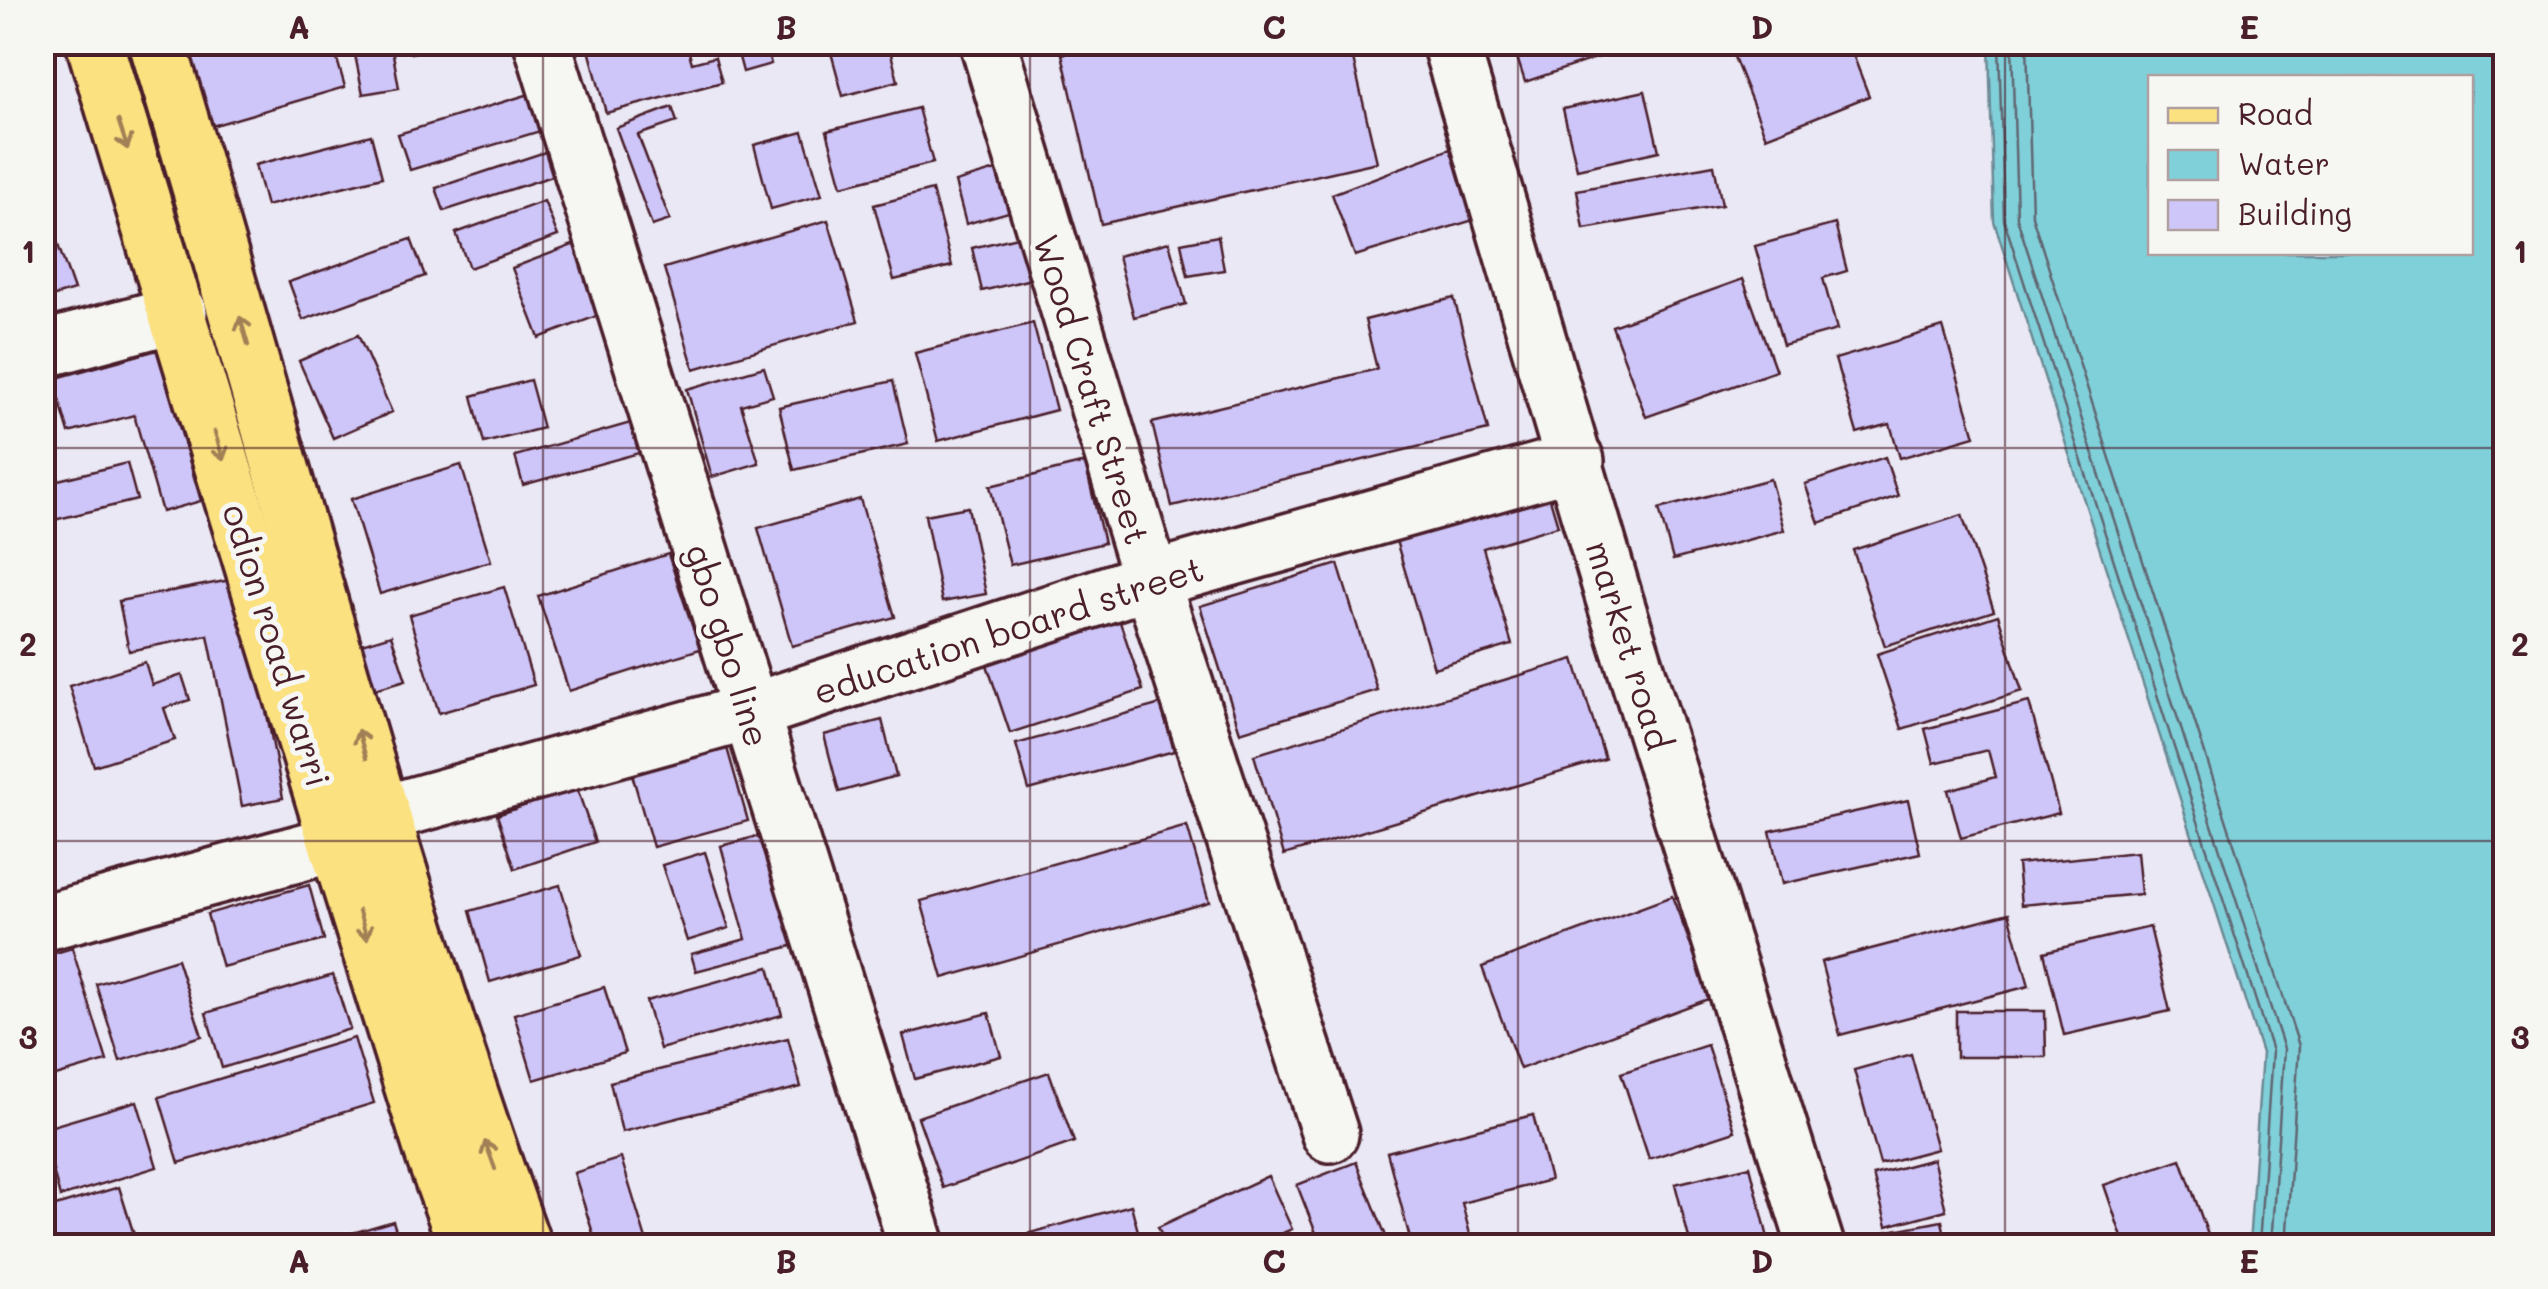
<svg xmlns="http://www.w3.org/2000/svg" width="2548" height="1289" font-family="Mali,sans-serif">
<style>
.water{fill:#80d0da;stroke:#6a8994;stroke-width:2.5;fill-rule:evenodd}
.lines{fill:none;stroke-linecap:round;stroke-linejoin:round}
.shore{stroke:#606671;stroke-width:2.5}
.building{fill:#cec6f8;stroke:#4a1f2b;stroke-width:2.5}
.minor-casing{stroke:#4a1f2b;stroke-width:62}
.major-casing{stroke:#4a1f2b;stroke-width:62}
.minor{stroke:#f6f6f2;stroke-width:55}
.major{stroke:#fbe180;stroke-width:55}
.oneway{stroke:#a28056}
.grid{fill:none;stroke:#4a1f2b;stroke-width:2.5;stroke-opacity:0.55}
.labels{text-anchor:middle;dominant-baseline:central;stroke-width:10;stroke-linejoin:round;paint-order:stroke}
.street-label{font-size:35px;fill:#4a1f2b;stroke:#f6f6f2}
.neatline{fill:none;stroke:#4a1f2b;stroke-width:4}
.grid-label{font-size:32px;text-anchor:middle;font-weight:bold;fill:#4a1f2b}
</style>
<rect width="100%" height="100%" fill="#eae8f4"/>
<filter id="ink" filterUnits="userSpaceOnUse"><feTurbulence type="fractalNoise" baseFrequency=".01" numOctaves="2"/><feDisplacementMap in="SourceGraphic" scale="20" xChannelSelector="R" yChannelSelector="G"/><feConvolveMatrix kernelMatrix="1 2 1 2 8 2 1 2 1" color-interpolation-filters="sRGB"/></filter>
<g filter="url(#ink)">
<path class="water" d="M1989 43H2505V1246H2249L2262 1053 1994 221ZM2150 78H2470V252H2150Z"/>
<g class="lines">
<g class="shore">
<path d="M1999 42 2004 220 2272 1051 2259 1246"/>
<path d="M2012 42 2017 218 2284 1049 2271 1246"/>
<path d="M2027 42 2032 216 2299 1046 2286 1246"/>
</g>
</g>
<g class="building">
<path d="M186 42H332L345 87 212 126Z"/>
<path d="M409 42H433L434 48 411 53Z"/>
<path d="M587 42H686L692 63 715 57 722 82 606 113Z"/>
<path d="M735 42H765L771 64 743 72Z"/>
<path d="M782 42H816V43L785 51Z"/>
<path d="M838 42H888L898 81 843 96 829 45Z"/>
<path d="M1113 42H1349L1377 162 1101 224 1062 54Z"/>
<path d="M1512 42H1615L1617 51 1525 82Z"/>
<path d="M1728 42H1848L1869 96 1766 137Z"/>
<path d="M391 43 399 88 363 94 354 50Z"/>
<path d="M546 89 557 126 410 170 398 134Z"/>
<path d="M1645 91 1659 151 1577 169 1563 109Z"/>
<path d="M672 107 677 122 638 135 670 220 652 226 616 128Z"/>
<path d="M918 108 933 163 842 186 827 131Z"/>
<path d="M803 132 822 195 771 209 754 145Z"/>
<path d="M371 135 382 177 266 206 255 165Z"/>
<path d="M563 146 571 170 444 211 436 188Z"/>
<path d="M1450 149 1477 219 1355 256 1332 194Z"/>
<path d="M1714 165 1722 205 1584 229 1577 190Z"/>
<path d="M996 170 1009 212 966 224 955 182Z"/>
<path d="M932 190 952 266 894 280 874 205Z"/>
<path d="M42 200 74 290 42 300Z"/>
<path d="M544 201 558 236 469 268 456 233Z"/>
<path d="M828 220 858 321 694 369 664 268Z"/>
<path d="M1835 224 1847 271 1823 278 1837 330 1783 345 1755 246Z"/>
<path d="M1025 235 1035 278 982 291 972 248Z"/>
<path d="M1218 236 1224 270 1188 276 1181 243Z"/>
<path d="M411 239 425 276 303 320 289 282Z"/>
<path d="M583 241 610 311 539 338 512 268Z"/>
<path d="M1169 242 1186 304 1134 317 1118 256Z"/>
<path d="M1743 279 1776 371 1646 417 1612 326Z"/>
<path d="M1454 298 1488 430 1172 506 1152 423 1377 369 1365 320Z"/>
<path d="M1033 323 1056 410 938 441 915 353Z"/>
<path d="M1943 327 1975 436 1900 458 1890 424 1857 433 1835 359Z"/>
<path d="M358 335 392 412 333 438 299 361Z"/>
<path d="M157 350 201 501 162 512 134 415 69 433 53 379Z"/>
<path d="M764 367 773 396 741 405 759 463 712 477 687 389Z"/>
<path d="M530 380 543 428 484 443 472 396Z"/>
<path d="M893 381 908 444 794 470 779 407Z"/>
<path d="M641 420 650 450 523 485 515 456Z"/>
<path d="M1885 457 1898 496 1819 523 1805 484Z"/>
<path d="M127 463 137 500 50 521 42 484Z"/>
<path d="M1085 463 1104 543 1010 565 990 486Z"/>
<path d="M461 465 491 561 380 594 351 499Z"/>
<path d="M1770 479 1784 530 1673 560 1659 509Z"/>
<path d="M1545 482 1558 526 1483 548 1512 645 1434 668 1392 527Z"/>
<path d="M860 499 895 617 792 646 758 528Z"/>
<path d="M968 507 986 594 942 602 925 515Z"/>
<path d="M1962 515 1994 611 1885 646 1853 550Z"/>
<path d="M668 554 700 649 569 691 538 596Z"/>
<path d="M1338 564 1377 690 1240 732 1200 606Z"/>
<path d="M241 578 283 798 242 806 208 635 129 651 119 601Z"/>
<path d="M504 587 534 685 439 713 409 615Z"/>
<path d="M1115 607 1143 690 1010 733 982 650Z"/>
<path d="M1998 615 2022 691 1902 729 1877 654Z"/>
<path d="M391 635 406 680 372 690 358 645Z"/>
<path d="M1574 659 1605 759 1284 855 1254 755Z"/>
<path d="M145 662 152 685 182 675 190 700 164 708 175 740 94 766 69 686Z"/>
<path d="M2029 702 2059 813 1961 838 1948 790 1995 777 1988 750 1934 763 1925 729Z"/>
<path d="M1161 704 1174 751 1029 790 1016 744Z"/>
<path d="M882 720 896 776 839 792 824 735Z"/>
<path d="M727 748 748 821 653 847 632 774Z"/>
<path d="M577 788 595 842 515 869 497 815Z"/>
<path d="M1908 800 1920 853 1782 884 1770 831Z"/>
<path d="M1187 826 1209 902 943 978 921 901Z"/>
<path d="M773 832 803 943 696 971 691 954 746 939 721 846Z"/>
<path d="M705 852 729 928 687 941 662 865Z"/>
<path d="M2137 852 2141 894 2021 905 2017 864Z"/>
<path d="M309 885 324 940 222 967 207 914Z"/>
<path d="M560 885 581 955 490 982 470 911Z"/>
<path d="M1672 896 1711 998 1520 1069 1482 967Z"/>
<path d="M2009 913 2029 986 1840 1035 1821 962Z"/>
<path d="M2150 927 2170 1011 2064 1035 2044 952Z"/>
<path d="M72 948 107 1061 42 1080V957Z"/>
<path d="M177 959 202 1036 120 1061 96 984Z"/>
<path d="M769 967 782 1015 660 1049 646 1001Z"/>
<path d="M333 975 350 1029 222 1068 206 1013Z"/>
<path d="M604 987 625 1053 534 1080 514 1014Z"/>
<path d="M1956 1011H2045L2046 1057H1956Z"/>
<path d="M989 1013 1001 1056 915 1079 903 1035Z"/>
<path d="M354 1038 374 1103 179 1163 159 1097Z"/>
<path d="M788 1038 801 1087 622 1132 610 1082Z"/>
<path d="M1707 1045 1735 1131 1649 1159 1621 1073Z"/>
<path d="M1911 1054 1937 1149 1880 1164 1854 1070Z"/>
<path d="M1049 1072 1074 1142 943 1188 918 1117Z"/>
<path d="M137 1101 157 1167 60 1197 42 1129Z"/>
<path d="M1533 1115 1550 1180 1462 1203 1473 1246H1412L1387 1152Z"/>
<path d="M621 1158 648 1246H597L574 1173Z"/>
<path d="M1933 1159 1946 1210 1887 1226 1873 1175Z"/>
<path d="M2181 1159 2208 1235 2174 1246H2125L2104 1185Z"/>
<path d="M1356 1162 1390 1246H1321L1297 1185Z"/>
<path d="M1750 1166 1770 1246H1691L1675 1184Z"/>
<path d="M1268 1176 1292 1229 1253 1246H1167L1158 1227Z"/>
<path d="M119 1187 136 1241 118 1246H42V1210Z"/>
<path d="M1131 1205 1142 1246H984Z"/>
<path d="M393 1221 401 1246H309Z"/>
<path d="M1942 1221 1947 1245 1887 1246 1884 1232Z"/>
</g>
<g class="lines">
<defs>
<g id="minor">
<path d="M542 42 917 1246"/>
<path d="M988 42 1151 580 1330 1134"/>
<path d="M1450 42 1614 598 1816 1246"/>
<path d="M42 350 179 313"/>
<path d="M382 814 750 712 1151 580 1576 461"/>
<path d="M42 923 337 843"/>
</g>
<g id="major">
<path d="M94 42 337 843 435 1158 467 1246"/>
<path d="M157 42C279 443 380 852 523 1246"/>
</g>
</defs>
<use href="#minor" class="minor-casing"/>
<use href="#major" class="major-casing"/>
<use href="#minor" class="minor"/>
<use href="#major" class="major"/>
</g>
<defs><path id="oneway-shaft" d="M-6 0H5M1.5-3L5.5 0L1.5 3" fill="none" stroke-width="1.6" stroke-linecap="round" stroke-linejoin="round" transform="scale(2.5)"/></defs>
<g class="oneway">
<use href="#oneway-shaft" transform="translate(123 135) rotate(72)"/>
<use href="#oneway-shaft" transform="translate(244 331) rotate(-106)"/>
<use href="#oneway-shaft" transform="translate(219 446) rotate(73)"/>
<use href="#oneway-shaft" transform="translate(362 744) rotate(-106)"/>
<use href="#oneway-shaft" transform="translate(363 925) rotate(73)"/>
<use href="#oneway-shaft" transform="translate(490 1155) rotate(-110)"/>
</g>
</g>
<path class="grid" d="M543 42V1246M1030 42V1246M1518 42V1246M2005 42V1246M42 448H2506M42 841H2506"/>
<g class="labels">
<g class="street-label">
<text transform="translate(1093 389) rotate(73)">Wood Craft Street</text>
<text transform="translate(1008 629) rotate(-18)">education board street</text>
<text transform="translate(278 645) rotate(73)">odion road warri</text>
<text transform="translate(729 645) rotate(73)">gbo gbo line</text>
<text transform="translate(1630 645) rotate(73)">market road</text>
</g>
</g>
<rect width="2548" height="1289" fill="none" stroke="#f6f6f2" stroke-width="110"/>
<rect x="2148" y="75" width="325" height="180" fill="#f6f6f2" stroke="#b1a0a2" stroke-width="2.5"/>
<rect x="2168" y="108" width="50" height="15" fill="#fbe180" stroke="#b1a0a2" stroke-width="2.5"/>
<text x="2238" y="125" font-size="30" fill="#4a1f2b">Road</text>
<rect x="2168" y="150" width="50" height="30" fill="#80d0da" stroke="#b1a0a2" stroke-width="2.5"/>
<text x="2238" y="175" font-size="30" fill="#4a1f2b">Water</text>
<rect x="2168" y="200" width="50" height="30" fill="#cec6f8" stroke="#b1a0a2" stroke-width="2.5"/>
<text x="2238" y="225" font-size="30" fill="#4a1f2b">Building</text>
<rect x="55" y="55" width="2438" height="1179" class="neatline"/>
<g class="grid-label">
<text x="299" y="39">A</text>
<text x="786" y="39">B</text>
<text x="1274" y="39">C</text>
<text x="1762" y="39">D</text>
<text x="2249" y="39">E</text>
<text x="28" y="263">1</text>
<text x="2520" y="263">1</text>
<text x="28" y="656">2</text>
<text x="2520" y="656">2</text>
<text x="28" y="1049">3</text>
<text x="2520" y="1049">3</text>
<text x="299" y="1273">A</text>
<text x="786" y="1273">B</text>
<text x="1274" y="1273">C</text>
<text x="1762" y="1273">D</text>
<text x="2249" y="1273">E</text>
</g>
</svg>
